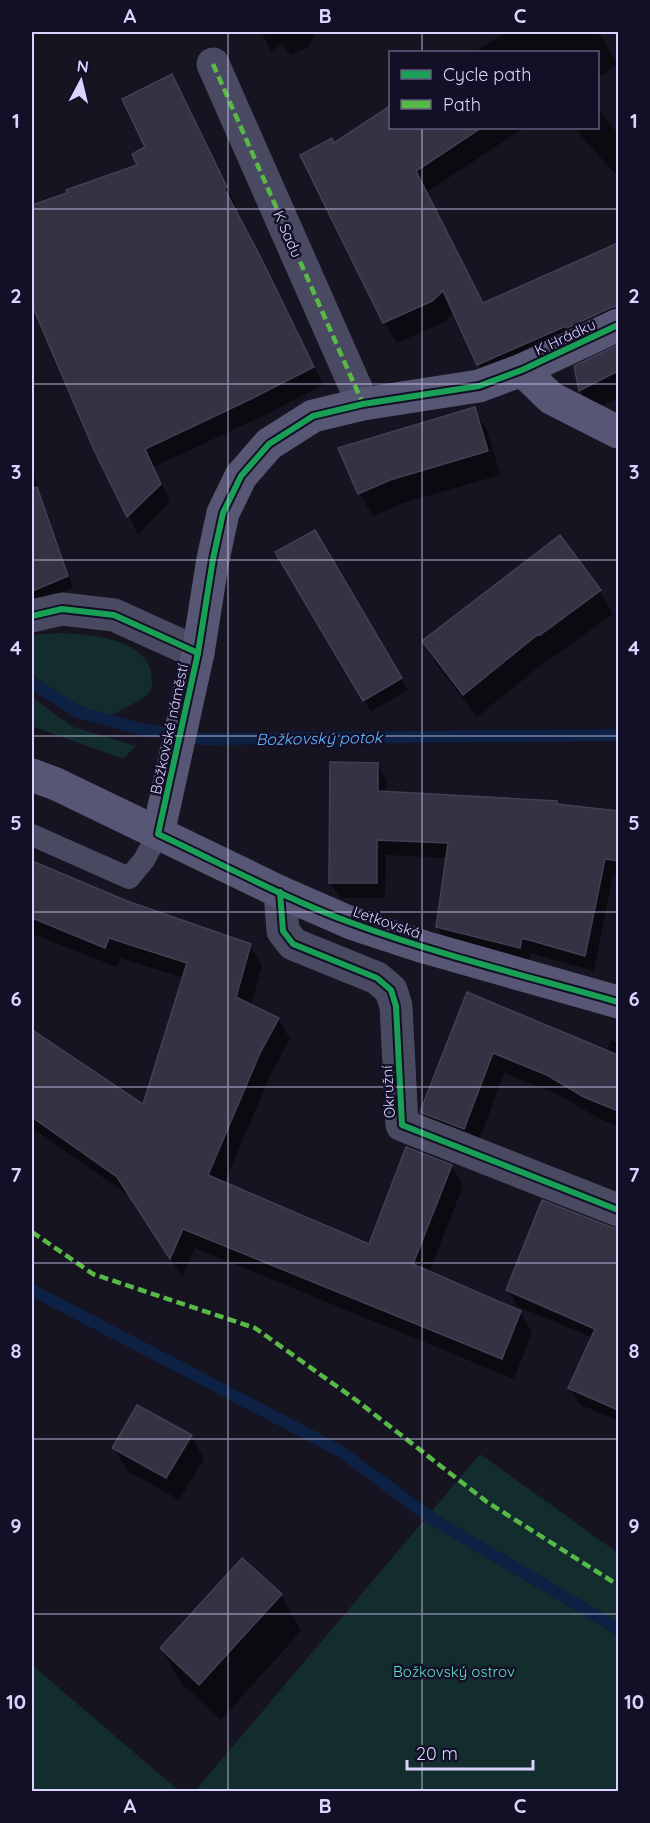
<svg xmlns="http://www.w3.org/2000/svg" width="650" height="1823" font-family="Quicksand,sans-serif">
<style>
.green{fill:#132c2d}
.shadow{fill:#0007}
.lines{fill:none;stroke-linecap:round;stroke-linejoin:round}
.stream{stroke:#0d2144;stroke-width:12}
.building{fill:#343243;stroke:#433f54;stroke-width:1.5}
.lane{stroke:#4a4962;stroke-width:22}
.street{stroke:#4a4962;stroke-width:33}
.secondary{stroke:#575674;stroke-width:33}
.quiet{stroke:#58b947;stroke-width:4.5;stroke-dasharray:9 4.5;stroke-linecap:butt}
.cycleway-casing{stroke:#130f26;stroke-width:10}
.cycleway{stroke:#1a9f57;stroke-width:6}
.grid{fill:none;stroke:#d9d4ff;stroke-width:1.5;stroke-opacity:0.55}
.labels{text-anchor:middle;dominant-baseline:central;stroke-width:5;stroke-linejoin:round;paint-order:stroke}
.street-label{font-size:15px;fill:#d9d4ff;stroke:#130f26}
.park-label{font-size:15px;fill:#5fe0c0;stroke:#130f26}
.water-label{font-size:16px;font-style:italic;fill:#62b6ff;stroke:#130f26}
.neatline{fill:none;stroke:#d9d4ff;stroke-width:2}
.grid-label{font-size:20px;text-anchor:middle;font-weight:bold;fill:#d9d4ff}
</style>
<rect width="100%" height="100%" fill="#161421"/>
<g class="green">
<path d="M60 633C88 634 144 638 151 672 152 680 154 687 148 694 143 700 117 712 108 717L64 699 32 674V635Z"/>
<path d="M32 697 73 727 136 746 123 759 32 726Z"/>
<path d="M480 1454 618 1553V1791H195Z"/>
<path d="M32 1665 179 1791H32Z"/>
</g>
<g class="shadow">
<path d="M261 32H317L308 47 290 56 283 44 271 51Z"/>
<path d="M506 32H598L618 64 598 78V52H474Z"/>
<path d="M172 76 236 205 233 207 272 280 323 385 263 416 154 467 170 502 138 534 96 449 40 316 32 301V206L69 194 139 165Z"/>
<path d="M390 107V128H524L427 192 483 304 618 245V331L491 385 478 364 455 312 444 322 397 343 384 322 334 145Z"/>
<path d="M598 107 618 134V177L574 128H598Z"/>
<path d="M618 347V398L592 411 580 390 576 367Z"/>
<path d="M474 409 488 432 500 475 403 503 373 516 359 493Z"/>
<path d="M32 470 73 588 32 606Z"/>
<path d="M315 532 408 690 371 712 277 553Z"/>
<path d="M600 591 613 614 553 657 550 658 477 717 437 665 424 642Z"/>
<path d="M377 764 386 780V792L556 802 558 805 618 812V875H613L594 971 530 953 529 963 447 943 437 927 447 858 386 855 385 898H340L330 882Z"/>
<path d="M32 863 126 903 250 946 262 966 251 1005 278 1019 290 1039 271 1074 224 1184 370 1246 451 1166 463 1186 429 1273 520 1312 532 1333 514 1379 195 1248 182 1277 131 1197 32 1128V1032L144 1107 184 978 120 958 117 967 35 935 32 942Z"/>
<path d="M468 994 606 1051 611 1040 618 1043V1127L598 1118 561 1096 504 1073 476 1149 434 1133 422 1112Z"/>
<path d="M611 1229 618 1230V1421L579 1404 570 1388 593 1338 517 1306 508 1290Z"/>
<path d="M191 1436 204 1459 179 1500 127 1471 114 1448Z"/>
<path d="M281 1595 301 1631 221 1720 182 1684 161 1648Z"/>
</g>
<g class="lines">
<g class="stream">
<path d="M32 683 78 712 141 729 205 739 618 735"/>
<path d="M32 1290 340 1451 428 1516 618 1629"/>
</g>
</g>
<g class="building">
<path d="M172 74 227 187 224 188 262 260 314 367 253 398 145 449 161 484 127 517 94 450 32 305V205L67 193 66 190 137 165 132 154 145 147 122 99Z"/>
<path d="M390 106V128H481L416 171 483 303 618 243V306L610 308 567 328 566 326 477 365 443 291 432 301 383 323 300 155 332 138 334 143Z"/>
<path d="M618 345V371L579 391 574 366Z"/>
<path d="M475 407 488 451 390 480 358 494 338 448Z"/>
<path d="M37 487 68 576 32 591V488Z"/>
<path d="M315 530 402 678 363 701 275 552Z"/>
<path d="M560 535 601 590 540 635H537L463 695 422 641Z"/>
<path d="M330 762 378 763V791L557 801V804L618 811V861L605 859 585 956 522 938 520 948 436 927 448 843 377 840V883H329Z"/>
<path d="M32 861 127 901 251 944 236 997 279 1018 260 1053 208 1175 369 1244 406 1147 452 1165 413 1264 521 1311 502 1359 183 1229 170 1259 117 1177 32 1117V1030L143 1104 187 963 109 938 105 948 32 918Z"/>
<path d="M467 992 618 1055V1111L584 1097 547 1075 493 1053 464 1129 420 1112Z"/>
<path d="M542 1200 611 1227 618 1228V1410L568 1388 595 1329 506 1290Z"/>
<path d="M137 1405 192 1435 166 1478 112 1448Z"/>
<path d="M242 1558 282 1594 199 1685 160 1648Z"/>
</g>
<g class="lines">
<path class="lane" d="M32 835 129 878 144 860 158 834"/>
<g class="street">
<path d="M213 64 363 404"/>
<path d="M32 616 62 609 114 615 198 653"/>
<path d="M280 892 283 931 293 944 377 978 391 990 396 1006 402 1125 618 1210"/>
</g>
<g class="secondary">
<path d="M522 370 551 398 618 432"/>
<path d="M32 775 56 784 280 892 351 923 424 947 618 1002"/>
<path d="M158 834 198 653 213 559 223 513 241 476 269 444 313 416 363 404 479 386 522 370 618 325"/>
</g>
<g class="quiet">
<path d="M213 64 363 404"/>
<path d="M32 1232 93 1274 255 1328 356 1400 487 1502 618 1585"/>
</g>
<defs>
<g id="cycleway">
<path d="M618 325 522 370 479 386 363 404 313 416 269 444 241 476 223 513 213 559 198 653 158 834C222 864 286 899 352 923 439 955 530 977 618 1002"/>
<path d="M32 616 62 609 114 615 198 653"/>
<path d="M280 892 283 931 293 944 377 978 391 990 396 1006 402 1125 618 1210"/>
</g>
</defs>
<use href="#cycleway" class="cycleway-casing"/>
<use href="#cycleway" class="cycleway"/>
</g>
<path class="grid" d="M228 32V1792M422 32V52M422 128V1792M32 209H618M32 384H618M32 560H618M32 736H618M32 912H618M32 1087H618M32 1263H618M32 1439H618M32 1614H618"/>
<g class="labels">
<g class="street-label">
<text transform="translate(288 234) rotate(66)">K Sadu</text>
<text transform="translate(565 337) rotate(-25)">K Hrádku</text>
<text transform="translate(169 729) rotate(-78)">Božkovské náměstí</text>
<text transform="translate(387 922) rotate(19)">Letkovská</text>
<text transform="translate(388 1092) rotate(-93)">Okružní</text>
</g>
<g class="park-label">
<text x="454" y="1671">Božkovský ostrov</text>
</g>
<g class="water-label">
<text transform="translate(319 738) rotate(-1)">Božkovský potok</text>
</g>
</g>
<rect width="650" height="1823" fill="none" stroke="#130f26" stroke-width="66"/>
<rect x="389" y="51" width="210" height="78" fill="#130f26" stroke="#625e7d" stroke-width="1.5"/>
<rect x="401" y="70" width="30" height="9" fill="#1a9f57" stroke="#625e7d" stroke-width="1.5"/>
<text x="443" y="81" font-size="18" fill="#d9d4ff">Cycle path</text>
<rect x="401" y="100" width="30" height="9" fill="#58b947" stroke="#625e7d" stroke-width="1.5"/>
<text x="443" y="111" font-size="18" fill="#d9d4ff">Path</text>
<g transform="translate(81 81) rotate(7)" stroke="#130f26" stroke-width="4.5" paint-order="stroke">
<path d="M0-4.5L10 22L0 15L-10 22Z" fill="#d9d4ff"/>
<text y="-9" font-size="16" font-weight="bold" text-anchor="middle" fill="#d9d4ff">N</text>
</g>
<path d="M407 1760v9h126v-9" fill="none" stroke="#d9d4ff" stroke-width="3"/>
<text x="416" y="1760" font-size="18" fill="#d9d4ff" stroke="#130f26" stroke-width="4.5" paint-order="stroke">20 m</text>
<rect x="33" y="33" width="584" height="1757" class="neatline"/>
<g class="grid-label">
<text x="130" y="23">A</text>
<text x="325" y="23">B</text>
<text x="520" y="23">C</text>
<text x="16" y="128">1</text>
<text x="634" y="128">1</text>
<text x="16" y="303">2</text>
<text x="634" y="303">2</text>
<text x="16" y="479">3</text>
<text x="634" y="479">3</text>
<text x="16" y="655">4</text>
<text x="634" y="655">4</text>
<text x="16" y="830">5</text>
<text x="634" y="830">5</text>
<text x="16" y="1006">6</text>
<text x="634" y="1006">6</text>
<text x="16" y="1182">7</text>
<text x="634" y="1182">7</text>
<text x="16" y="1358">8</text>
<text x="634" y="1358">8</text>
<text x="16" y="1533">9</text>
<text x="634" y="1533">9</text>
<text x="16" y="1709">10</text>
<text x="634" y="1709">10</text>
<text x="130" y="1813">A</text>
<text x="325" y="1813">B</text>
<text x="520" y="1813">C</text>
</g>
</svg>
